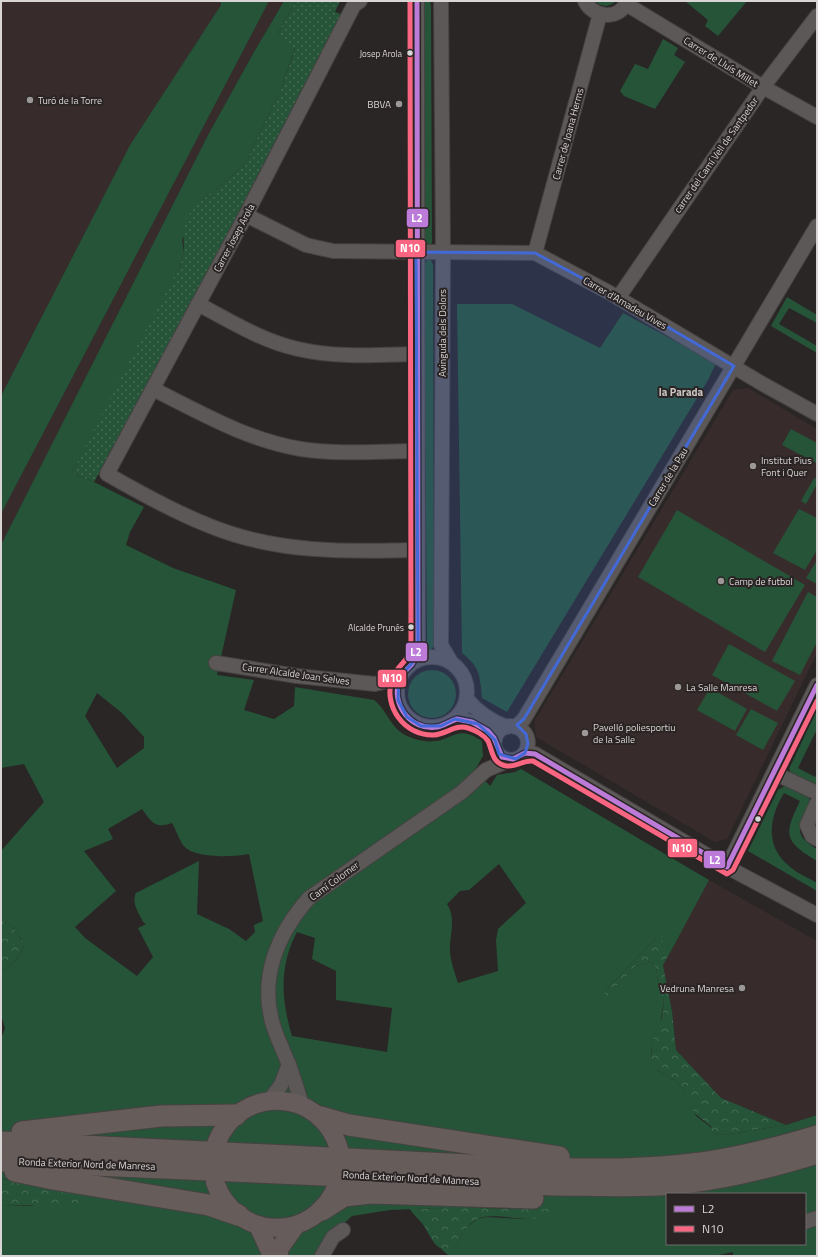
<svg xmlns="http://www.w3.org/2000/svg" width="818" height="1257" font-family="'Titillium Web',sans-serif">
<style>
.built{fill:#372c2b}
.green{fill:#265438;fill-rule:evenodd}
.forest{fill:url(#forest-crowns)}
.park{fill:url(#park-dots)}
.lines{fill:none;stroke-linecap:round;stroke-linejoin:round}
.minor-casing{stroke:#464242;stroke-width:16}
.major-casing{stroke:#464242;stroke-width:20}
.highway-casing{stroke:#464242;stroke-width:23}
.minor{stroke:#5b5857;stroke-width:14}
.major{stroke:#655c5b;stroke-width:18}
.highway{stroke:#665c5a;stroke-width:21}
.bus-1-casing{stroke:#2a2524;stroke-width:8}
.bus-2-casing{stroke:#2a2524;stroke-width:8}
.bus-1{stroke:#bd7bd9;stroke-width:5}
.bus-2{stroke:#fa6682;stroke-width:5}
.marked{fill:#4369d7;fill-opacity:0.2;stroke:#4369d7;stroke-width:3;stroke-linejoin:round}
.bus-dot{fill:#d9d5d5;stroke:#2a2524;stroke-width:1.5}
.poi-dot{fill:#9b9897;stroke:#2a2524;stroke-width:1.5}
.labels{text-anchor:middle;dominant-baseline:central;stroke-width:4;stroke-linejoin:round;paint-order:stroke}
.bus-label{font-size:9px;fill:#d9d5d5;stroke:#2a2524;text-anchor:end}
.street-label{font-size:10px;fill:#d9d5d5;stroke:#2a2524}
.poi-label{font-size:10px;fill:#d9d5d5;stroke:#2a2524;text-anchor:start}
.neighbourhood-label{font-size:11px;font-weight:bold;fill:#ccc6c4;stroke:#2a2524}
.line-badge{stroke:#2a2524;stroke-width:1.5}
.badge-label{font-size:11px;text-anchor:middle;font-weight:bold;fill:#fff}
</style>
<defs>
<pattern id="forest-crowns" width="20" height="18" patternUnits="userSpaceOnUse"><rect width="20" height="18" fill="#265438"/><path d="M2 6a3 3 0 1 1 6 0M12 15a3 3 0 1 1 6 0" fill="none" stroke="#456c54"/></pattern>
<pattern id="park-dots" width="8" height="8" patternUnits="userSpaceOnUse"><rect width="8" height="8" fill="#265438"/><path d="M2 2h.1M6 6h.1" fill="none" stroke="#456c54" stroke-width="1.8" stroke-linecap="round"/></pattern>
</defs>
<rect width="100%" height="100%" fill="#292625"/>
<g class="built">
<path d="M1 1H220L221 5 130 145 1 396Z"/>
<path d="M269 1H284L254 52 208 135 1 545V514Z"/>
<path d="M748 388 817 429V653L727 839 715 842 536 737 534 722 733 390Z"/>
<path d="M709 880 817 941V1115L786 1125 721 1098 676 1050 672 1011 663 965Z"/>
</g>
<g class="green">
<path d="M220 1H269L1 514V396L130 145 221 5Z"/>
<path d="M284 1H296L278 33 295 48 281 89 244 166 201 201 182 240 184 253 180 266 72 473 94 482 144 507 130 532 126 545 173 568 236 590 217 675 254 680 244 710 274 719 294 706 295 687 374 700C387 710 391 729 407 736 418 741 430 743 441 740 451 737 459 730 471 735 474 736 478 739 482 741L483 756 475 770 490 786 497 775 515 772 521 769 709 880 671 951 665 946 663 940 656 938 605 991V997L636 966 651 962 656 968 659 987 664 1001 660 1024 652 1043 651 1058 655 1069 676 1081 681 1087 696 1116 712 1128 708 1131 723 1135 786 1125 817 1115V1256H733V1252L714 1256H449L441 1249 456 1246 465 1229 477 1219 487 1217 524 1219 554 1213 528 1207 476 1208 446 1203 441 1208 390 1210 352 1216 340 1227 325 1256H1V1205L31 1206 79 1189 1 1179V1039L5 1028 1 1015V973L17 959 25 944 12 926 1 920V851L44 802 24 764 1 768V545L208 135 254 52ZM97 693 122 713 144 737V748L117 768 85 716ZM142 809C152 822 154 829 172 823 176 830 179 839 183 845 193 859 234 857 249 854L263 921 254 925 255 932 246 941 229 929 197 914 199 861 136 893C131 903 139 913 143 922L146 924 138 928 153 957 137 976 85 938 75 927 116 891 84 851 113 839 108 829ZM499 864 526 903 498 929 496 940 498 971 458 983C455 973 451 963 450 952 449 935 457 919 447 904L460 891 469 890ZM297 932 315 938 312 959 336 971V1000L392 1008 387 1052 292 1036C281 999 279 966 297 932ZM667 1194H805V1244H667Z"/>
<path d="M425 1H430L431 6 432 242 431 246H426L424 242 423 6Z"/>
<path d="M595 1H616C610 7 602 8 595 1Z"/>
<path d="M685 1H747L718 36 705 26 708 20Z"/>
<path d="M663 39 678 48 674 55 685 62 655 109 624 96 620 91 635 64 648 69Z"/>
<path d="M427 260H431L433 265 434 646 431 650H428L427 646 424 265Z"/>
<path d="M787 297 817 315V323L789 308 779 324 817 346V353L771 326Z"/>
<path d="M457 304H512L600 348 623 313 716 363 708 380 507 712 482 698C480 676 480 667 462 653Z"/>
<path d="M791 429 817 443 816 463 782 445Z"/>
<path d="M814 478 817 479V484L806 504 801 501Z"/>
<path d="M799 509 817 518V550L805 570 773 553Z"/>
<path d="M677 510 805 585 765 652 638 577Z"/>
<path d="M817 560V584L806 578Z"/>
<path d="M808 592 817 597V642L800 675 772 661Z"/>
<path d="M729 644 795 681 777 711 712 675Z"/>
<circle cx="432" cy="694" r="24"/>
<path d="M710 688 747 709 735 731 697 710Z"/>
<path d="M751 709 778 723 763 750 736 735Z"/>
<path d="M817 710V729L798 768 815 777 817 774 816 784 791 773 789 769Z"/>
<path d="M785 786 808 797 810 800C809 822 784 830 817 849V861C783 841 784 834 800 801L784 793C770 816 764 845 788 865 796 873 807 877 817 883V891L748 851 778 790Z"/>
</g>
<g class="forest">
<path d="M1 920 12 926 25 944 17 959 1 973Z"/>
<path d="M660 937 671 951 663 965 672 1011 676 1050 721 1098 786 1125 723 1135 707 1131 712 1127 694 1113 681 1087 676 1081 655 1069 651 1062 652 1043 662 1017 664 1001 659 987 656 968 651 962 636 966 605 998V991L656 938Z"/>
<path d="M1 1179 79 1189 81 1194 79 1206 1 1205Z"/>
<path d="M446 1203 476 1208 558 1209C537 1231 494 1207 474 1221 465 1227 461 1237 456 1246 437 1257 432 1238 424 1226 420 1220 414 1216 410 1209L441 1208Z"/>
</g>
<path class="park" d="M296 1H340L335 12 341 14 197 293 94 482 72 473 135 350 180 266 184 253 183 222 201 201 244 166 281 89 295 49 278 33Z"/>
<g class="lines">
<defs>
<g id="minor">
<path d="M360 1 354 5 246 215 107 474C140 493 174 512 210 526 276 553 347 552 417 550"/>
<path d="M441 1 443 252 441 645 451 662"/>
<path d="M585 1C593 18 620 21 627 1"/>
<path d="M626 4 763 87 817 117"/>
<path d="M246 215 306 245 333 251 535 253 610 293 761 383 817 414"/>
<path d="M535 253 600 14"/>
<path d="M618 298 763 87 817 16"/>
<path d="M198 304C230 321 262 341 298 349 336 358 377 355 416 354"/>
<path d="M153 389C201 413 247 440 301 449 339 455 379 451 416 451"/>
<circle cx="432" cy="692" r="35"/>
<path d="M216 663 297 676 375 684 399 678"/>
<path d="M412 663 418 646 417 1"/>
<path d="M467 699C478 713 490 721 507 727"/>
<path d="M455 719C472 720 484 726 495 740"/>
<circle cx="511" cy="743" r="17"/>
<path d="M516 727 524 719 817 226"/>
<path d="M525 753 535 754 727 867 817 915"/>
<path d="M774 773 817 793"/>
<path d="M817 803 807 825 812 836 817 839"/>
<path d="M727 867 817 685"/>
<path d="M269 1101 281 1085 289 1064"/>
<path d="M302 1105C298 1092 294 1078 289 1065 284 1052 278 1040 274 1028 258 980 277 934 309 898L462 792 486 770 510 760"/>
<path d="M805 1222 817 1218"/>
<path d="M322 1256 333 1237 343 1230"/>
</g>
<g id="major">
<path d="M216 1144C239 1084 321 1087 339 1149"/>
<path d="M215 1182C235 1241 314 1244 337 1185"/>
<path d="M258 1225 272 1256"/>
<path d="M279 1256V1249L296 1225"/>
</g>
<g id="highway">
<path d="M321 1117 349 1125 559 1157"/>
<path d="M22 1132 161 1116 236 1115"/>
<path d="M1 1142 553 1169C597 1169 640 1170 683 1165 728 1161 774 1149 817 1136"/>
<path d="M1 1161 553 1185C598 1185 644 1188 690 1182 733 1177 775 1166 817 1153"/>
<path d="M15 1171 53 1179 209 1205 238 1215"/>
<path d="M322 1210 344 1196 371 1193 533 1198"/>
</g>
</defs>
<use href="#minor" class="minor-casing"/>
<use href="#major" class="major-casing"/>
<use href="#highway" class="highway-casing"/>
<use href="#minor" class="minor"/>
<use href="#major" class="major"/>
<use href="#highway" class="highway"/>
<defs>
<path id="bus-1" d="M417 1 418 646C416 652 415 659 412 664 407 670 401 673 399 681 391 705 411 731 437 727 444 726 450 721 457 719L472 722 488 731 494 738 502 757 513 759 525 753 535 754 727 867 817 685"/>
<path id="bus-2" d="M410 1 411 645C410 649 409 655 406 659 401 666 395 670 392 679 383 706 404 736 434 735 447 734 455 724 468 728 475 730 484 735 488 741 493 752 492 764 507 766 517 767 523 760 533 761L727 874 733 870 817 701"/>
</defs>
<use href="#bus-1" class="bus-1-casing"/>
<use href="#bus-2" class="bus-2-casing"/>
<use href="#bus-1" class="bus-1"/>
<use href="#bus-2" class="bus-2"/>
</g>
<path class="marked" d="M416 252 535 253 610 293 734 366 524 719 517 725 526 734 528 744 525 753 516 759 499 754 495 740 478 724 455 719 441 726H421L407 717 398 700 399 678 412 663 418 646Z"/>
<g class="bus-dot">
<circle cx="410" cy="53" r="3.5"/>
<circle cx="411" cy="627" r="3.5"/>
<circle cx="758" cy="819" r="3.5"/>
</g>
<g class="poi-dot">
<circle cx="30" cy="100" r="4"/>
<circle cx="399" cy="104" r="4"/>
<circle cx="753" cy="466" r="4"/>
<circle cx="721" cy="581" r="4"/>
<circle cx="678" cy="687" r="4"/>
<circle cx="585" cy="733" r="4"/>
<circle cx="742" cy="988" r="4"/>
</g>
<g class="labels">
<g class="bus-label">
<text x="402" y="53">Josep Arola</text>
<text x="404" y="627">Alcalde Prunés</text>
</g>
<g class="street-label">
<text transform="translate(721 62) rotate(32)">Carrer de Lluís Millet</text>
<text transform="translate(568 134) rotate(-75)">Carrer de Joana Herms</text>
<text transform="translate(716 155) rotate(-55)">carrer del Camí Vell de Santpedor</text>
<text transform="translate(234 238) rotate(-62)">Carrer Josep Arola</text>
<text transform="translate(625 303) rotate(30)">Carrer d'Amadeu Vives</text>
<text transform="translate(442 333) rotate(-90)">Avinguda dels Dolors</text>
<text transform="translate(668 477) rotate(-59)">Carrer de la Pau</text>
<text transform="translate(296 674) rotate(8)">Carrer Alcalde Joan Selves</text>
<text transform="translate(334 881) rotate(-36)">Camí Colomer</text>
<text transform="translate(87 1164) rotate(2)">Ronda Exterior Nord de Manresa</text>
<text transform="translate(411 1178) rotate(3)">Ronda Exterior Nord de Manresa</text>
</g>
<g class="poi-label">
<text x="38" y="100">Turó de la Torre</text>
<text x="391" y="104" text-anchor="end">BBVA</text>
<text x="761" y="460">Institut Pius<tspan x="761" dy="12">Font i Quer</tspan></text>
<text x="729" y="581">Camp de futbol</text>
<text x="686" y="687">La Salle Manresa</text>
<text x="593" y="727">Pavelló poliesportiu<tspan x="593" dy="12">de la Salle</tspan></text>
<text x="734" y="988" text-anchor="end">Vedruna Manresa</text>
</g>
<g class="neighbourhood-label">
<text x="681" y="392">la Parada</text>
</g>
</g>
<g class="line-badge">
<rect x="406" y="208" width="23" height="20" rx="4" fill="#bd7bd9"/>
<rect x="395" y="239" width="31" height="19" rx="4" fill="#fa6682"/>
<rect x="405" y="642" width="23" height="20" rx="4" fill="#bd7bd9"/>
<rect x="377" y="669" width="30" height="19" rx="4" fill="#fa6682"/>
<rect x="667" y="838" width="31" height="20" rx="4" fill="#fa6682"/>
<rect x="703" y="850" width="23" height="19" rx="4" fill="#bd7bd9"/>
</g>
<g class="badge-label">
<text x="417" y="222">L2</text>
<text x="410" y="252">N10</text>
<text x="416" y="656">L2</text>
<text x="392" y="682">N10</text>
<text x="682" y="852">N10</text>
<text x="715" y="864">L2</text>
</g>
<rect width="818" height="1257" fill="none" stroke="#d9d5d5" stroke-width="4"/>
<rect x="666" y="1193" width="140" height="52" fill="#2a2524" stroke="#706b6b"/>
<rect x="674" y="1206" width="20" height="6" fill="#bd7bd9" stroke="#706b6b"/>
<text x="702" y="1213" font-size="12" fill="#d9d5d5">L2</text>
<rect x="674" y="1226" width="20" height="6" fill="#fa6682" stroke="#706b6b"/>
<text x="702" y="1233" font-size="12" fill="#d9d5d5">N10</text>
</svg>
